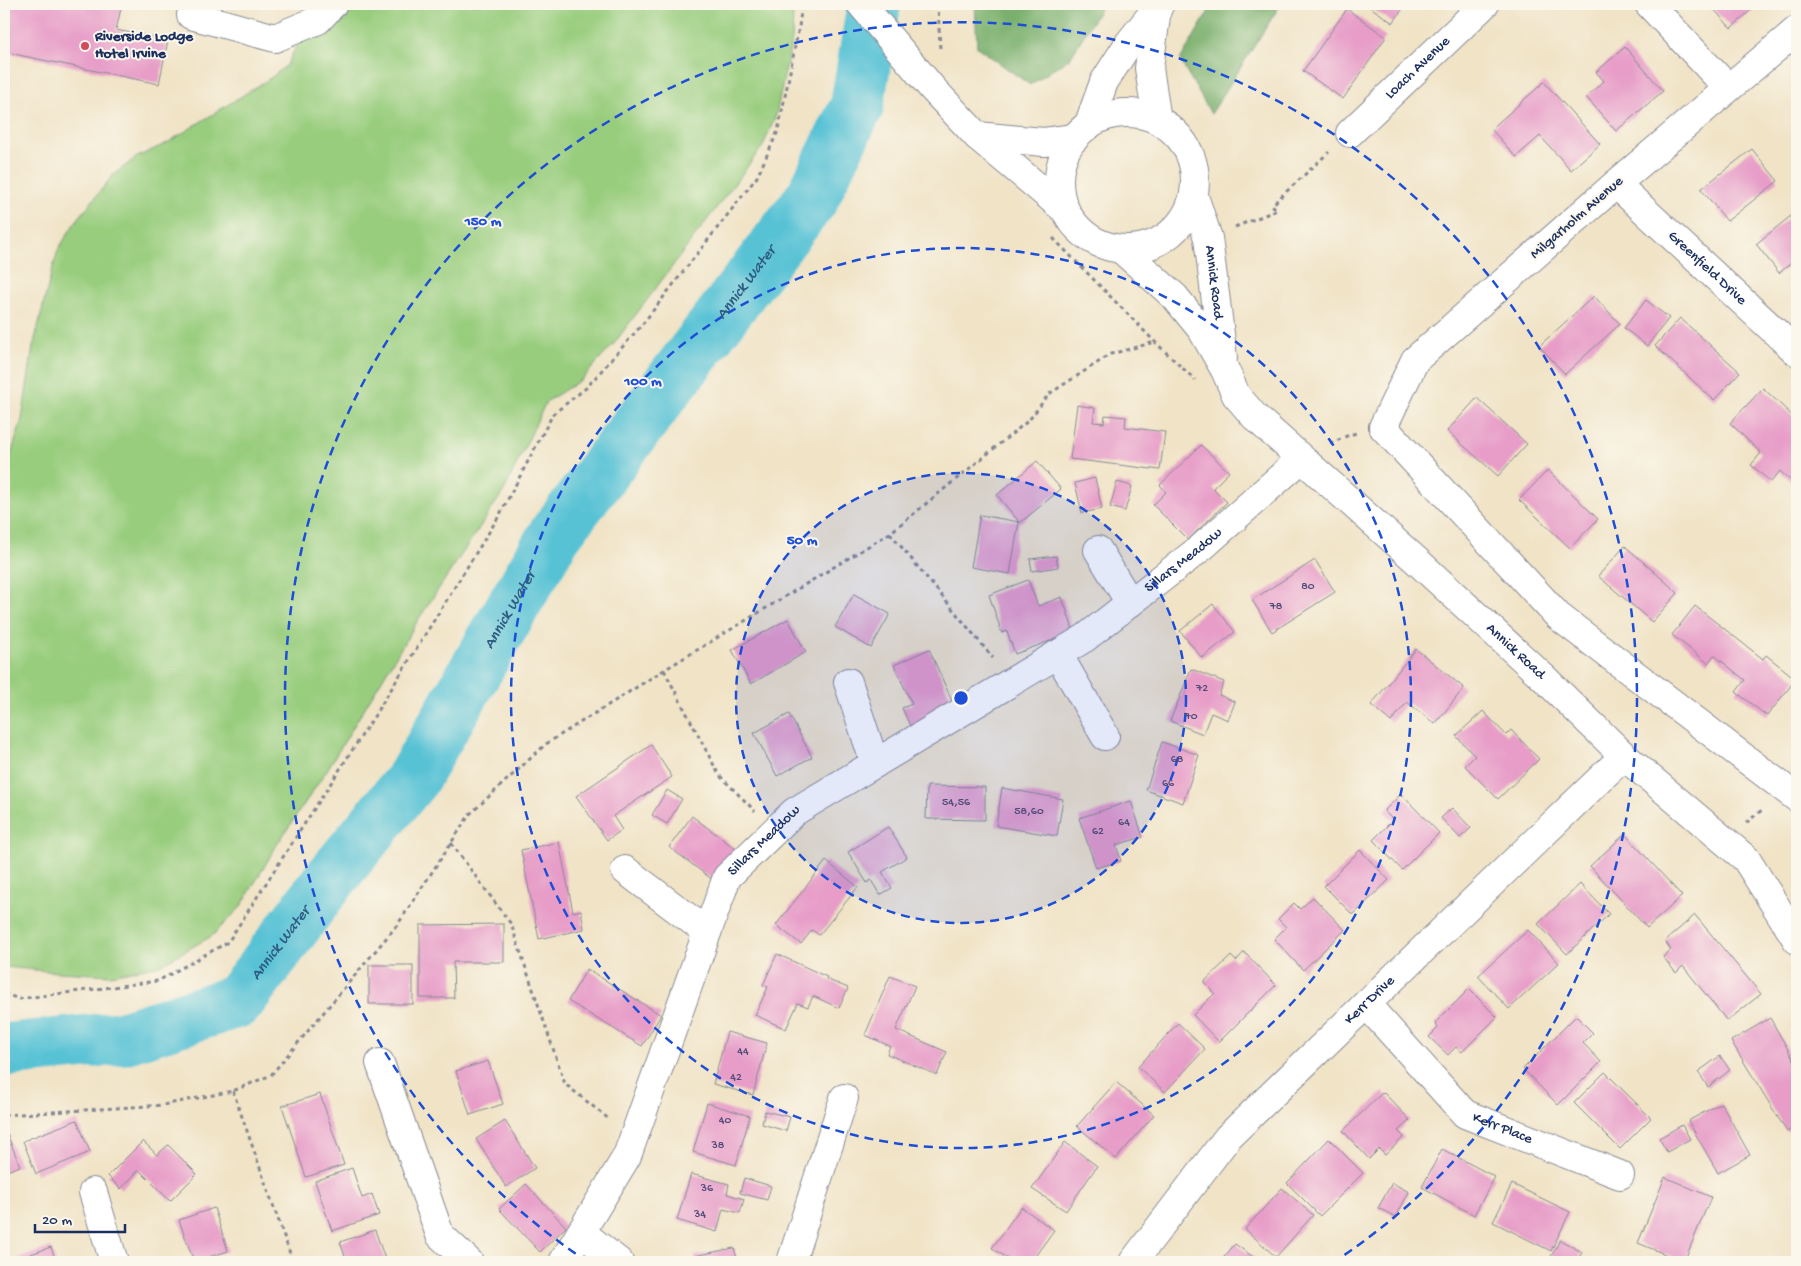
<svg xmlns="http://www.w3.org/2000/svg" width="1801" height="1266" font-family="'Gochi Hand',sans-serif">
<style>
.green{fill:#99cd7e;stroke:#5a7e6e}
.forest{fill:#7ab06d;stroke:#4a7066}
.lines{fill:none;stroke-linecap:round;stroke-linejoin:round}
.river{stroke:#59c2d5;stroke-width:54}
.building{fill:#e79dc8}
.minor-casing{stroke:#868992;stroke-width:30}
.major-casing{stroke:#868992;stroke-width:30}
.path{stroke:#868992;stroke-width:3;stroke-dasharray:4 4;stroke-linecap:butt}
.minor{stroke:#fff;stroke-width:28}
.major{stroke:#fff;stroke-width:28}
.ring{fill:none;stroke:#1d4ed8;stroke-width:2.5;stroke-dasharray:9 6}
.poi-dot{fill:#d1495b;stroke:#fbf7ec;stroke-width:2}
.labels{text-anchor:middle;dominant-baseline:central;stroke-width:4;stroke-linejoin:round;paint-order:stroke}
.number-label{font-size:12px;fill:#4e4a78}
.poi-label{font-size:15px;font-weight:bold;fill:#1b2f5e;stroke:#fbf7ec;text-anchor:start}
.street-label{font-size:15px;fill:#1b2f5e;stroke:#fbf7ec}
.water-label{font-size:16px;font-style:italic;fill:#2e5b82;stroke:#fbf7ec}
.centre{fill:#1d4ed8;stroke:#fbf7ec;stroke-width:2.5}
.ring-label{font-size:15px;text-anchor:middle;font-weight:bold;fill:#1d4ed8;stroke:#fbf7ec;stroke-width:4;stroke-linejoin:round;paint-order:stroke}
</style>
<rect width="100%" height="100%" fill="#fbf7ec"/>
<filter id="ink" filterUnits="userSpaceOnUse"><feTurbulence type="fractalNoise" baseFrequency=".02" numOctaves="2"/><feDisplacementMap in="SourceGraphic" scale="10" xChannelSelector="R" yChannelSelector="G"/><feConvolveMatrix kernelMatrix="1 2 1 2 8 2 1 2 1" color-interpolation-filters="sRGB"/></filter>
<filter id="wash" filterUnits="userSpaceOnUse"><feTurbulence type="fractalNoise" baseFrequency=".0096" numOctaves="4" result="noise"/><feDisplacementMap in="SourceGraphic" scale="20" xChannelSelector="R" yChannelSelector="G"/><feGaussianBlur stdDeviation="1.12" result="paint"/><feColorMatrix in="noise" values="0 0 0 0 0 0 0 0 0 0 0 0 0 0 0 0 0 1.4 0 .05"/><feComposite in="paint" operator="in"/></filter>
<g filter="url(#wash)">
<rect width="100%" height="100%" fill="#f0e3c6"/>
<path class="green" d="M333 4H796L793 10 792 39 776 115 763 146 613 345 582 379 546 402 505 489 418 620 327 770 278 843 240 908 212 936 160 965 111 975 58 972 4 967V468L10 458 22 419 33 347 50 278 58 250 74 224 113 175 137 157 167 143 272 77 287 65 300 38Z"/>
<g class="forest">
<path d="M975 4H1103L1070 58 1030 85 977 47Z"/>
<path d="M1213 4H1281L1211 114 1180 60Z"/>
</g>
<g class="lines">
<path class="river" id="s1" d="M4 1050 122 1038 238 1001 327 883 413 778 555 534 812 198 857 106 874 4"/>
</g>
<g id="blocks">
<g class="building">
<path d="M4 4H122L116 30 168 40 159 84 4 52Z"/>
<path d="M1366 4H1406L1393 23Z"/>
<path d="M1709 4H1758L1731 28Z"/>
<path d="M1347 9 1386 37 1343 99 1303 71Z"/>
<path d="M1625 47 1663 91 1616 131 1586 97 1604 81 1596 72Z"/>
<path d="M1544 82 1600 144 1571 170 1540 136 1516 157 1491 129Z"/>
<path d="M1752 149 1778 181 1727 221 1701 189Z"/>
<path d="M1797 211V258L1779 273 1756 244Z"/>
<path d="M1594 296 1620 324 1565 374 1539 346Z"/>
<path d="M1646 300 1669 318 1647 346 1624 328Z"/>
<path d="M1680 318 1740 372 1714 400 1655 346Z"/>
<path d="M1763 388 1797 420V486L1780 471 1771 482 1751 465 1761 453 1730 423Z"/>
<path d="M1477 398 1527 444 1498 476 1447 431Z"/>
<path d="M1077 405 1095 408 1093 422 1104 423 1105 415 1126 417 1125 427 1165 432 1160 470 1070 459Z"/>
<path d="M1201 445 1229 472 1213 488 1227 502 1188 540 1153 505 1166 492 1160 485Z"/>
<path d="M1037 461 1061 489 1020 523 997 495Z"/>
<path d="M1548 470 1598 519 1570 548 1519 500Z"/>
<path d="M1095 478 1102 509 1082 513 1075 483Z"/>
<path d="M1117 482 1132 486 1125 511 1110 507Z"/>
<path d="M980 515 1019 522 1010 574 971 567Z"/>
<path d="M1625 546 1678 593 1652 622 1598 576Z"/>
<path d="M1056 556 1058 567 1032 571 1030 559Z"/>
<path d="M1315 560 1335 592 1272 632 1252 600Z"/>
<path d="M1028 580 1038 606 1062 597 1074 632 1015 654 1007 631 1002 633 989 595Z"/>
<path d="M854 594 890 614 871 648 835 627Z"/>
<path d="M1213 604 1235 632 1202 658 1180 631Z"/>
<path d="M1695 606 1763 659 1766 655 1796 679 1767 716 1736 692 1745 680 1714 655 1708 663 1672 635Z"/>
<path d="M788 619 806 652 751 684 732 650Z"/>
<path d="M929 649 956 710 912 730 902 708 912 704 894 665Z"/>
<path d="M1416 649 1464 688 1435 724 1407 702 1391 722 1371 705Z"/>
<path d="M1191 669 1224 682 1219 695 1235 702 1228 720 1211 713 1203 734 1170 721Z"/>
<path d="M1483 711 1506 735 1511 730 1539 759 1498 799 1465 766 1475 756 1456 736Z"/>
<path d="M789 714 812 757 777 776 754 733Z"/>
<path d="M1162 742 1199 755 1183 803 1146 790Z"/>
<path d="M651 745 672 777 613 816 622 830 607 840 576 796Z"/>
<path d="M927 786 985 787V820L926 819Z"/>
<path d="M1002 788 1063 799 1057 836 996 826Z"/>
<path d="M667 790 682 799 667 824 652 815Z"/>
<path d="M1401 794 1439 833 1402 870 1373 840 1393 820 1384 811Z"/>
<path d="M1131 801 1143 837 1116 845 1121 861 1096 868 1079 818Z"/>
<path d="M1452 808 1471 828 1460 838 1441 818Z"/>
<path d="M692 816 740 852 717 883 669 847Z"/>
<path d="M888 827 907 857 882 872 892 888 880 895 871 880 867 883 848 852Z"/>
<path d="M1625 834 1682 896 1647 928 1590 866Z"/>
<path d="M559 842 573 912 581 910 584 929 539 939 521 850Z"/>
<path d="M1360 850 1389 880 1353 915 1324 886Z"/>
<path d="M826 861 858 887 819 935 812 930 801 944 776 925Z"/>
<path d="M1580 884 1609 914 1567 954 1538 924Z"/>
<path d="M1313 897 1345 930 1303 970 1274 939 1286 927 1278 919 1294 903 1300 909Z"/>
<path d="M1695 915 1761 994 1727 1021 1683 966 1676 973 1663 957 1671 950 1665 941Z"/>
<path d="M504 924V962H453L454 998H420V925Z"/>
<path d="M1528 930 1559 963 1509 1009 1478 976Z"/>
<path d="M1244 952 1276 985 1219 1042 1193 1015 1215 993 1204 982 1231 956 1236 961Z"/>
<path d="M777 954 827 977 826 979 848 988 839 1008 813 996 808 1007 798 1003 786 1029 755 1015 768 987 763 985Z"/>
<rect x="369" y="965" width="44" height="39"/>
<path d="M587 969 661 1015 642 1046 568 1001Z"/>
<path d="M890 976 915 986 896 1030 947 1052 937 1075 887 1054 890 1046 865 1035Z"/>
<path d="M1469 989 1497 1017 1462 1052 1456 1047 1448 1055 1429 1037 1438 1028 1435 1023Z"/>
<path d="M1576 1016 1593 1033 1583 1043 1601 1062 1558 1105 1523 1069Z"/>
<path d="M1770 1018 1797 1065V1126L1787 1132 1731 1041Z"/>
<path d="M1178 1023 1205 1049 1165 1092 1138 1067Z"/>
<path d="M727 1032 767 1043 753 1095 713 1084Z"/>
<path d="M1720 1056 1730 1070 1708 1087 1698 1072Z"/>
<path d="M488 1061 503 1104 470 1115 456 1071Z"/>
<path d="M1605 1072 1651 1118 1620 1149 1574 1103Z"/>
<path d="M1116 1082 1154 1115 1116 1159 1077 1126Z"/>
<path d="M1383 1092 1410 1120 1398 1131 1404 1137 1385 1155 1379 1149 1369 1159 1343 1131Z"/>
<path d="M320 1094 344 1165 306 1177 282 1106Z"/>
<path d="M707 1103 750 1116 736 1165 693 1152Z"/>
<path d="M1721 1103 1750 1155 1718 1173 1688 1121Z"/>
<path d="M765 1111 790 1117 786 1131 762 1124Z"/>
<path d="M77 1120 90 1152 36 1174 23 1141Z"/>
<path d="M505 1121 535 1168 506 1187 476 1139Z"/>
<path d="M1682 1125 1690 1139 1667 1152 1659 1138Z"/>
<path d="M7 1134 20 1166 4 1172V1136Z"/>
<path d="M1329 1139 1363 1173 1320 1216 1287 1183Z"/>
<path d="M143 1141 157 1155 168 1145 197 1174 170 1201 139 1170 121 1189 108 1176Z"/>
<path d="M1065 1142 1097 1166 1066 1211 1032 1189Z"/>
<path d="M1442 1149 1495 1177 1474 1215 1422 1187Z"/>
<path d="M352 1168 362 1198 372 1194 379 1215 332 1231 315 1181Z"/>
<path d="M691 1174 729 1184 727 1194 744 1199 740 1213 723 1209 717 1232 677 1220Z"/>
<path d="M1665 1177 1711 1197 1684 1262 1638 1243Z"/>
<path d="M744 1178 771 1186 767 1200 740 1193Z"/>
<path d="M1392 1183 1409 1192 1396 1217 1378 1208Z"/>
<path d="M526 1184 566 1227 540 1252 499 1209Z"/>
<path d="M1512 1184 1570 1212 1551 1251 1493 1222Z"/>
<path d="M1282 1188 1313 1215 1276 1257 1245 1229Z"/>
<path d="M1021 1207 1054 1230 1031 1262H1013L992 1248Z"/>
<path d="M214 1208 228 1251 194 1262 179 1220Z"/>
<path d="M375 1230 386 1262H347L340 1242Z"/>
<path d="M1560 1240 1582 1252 1577 1262H1548Z"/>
<path d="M1235 1244 1260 1262H1220Z"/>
<path d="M51 1247 56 1262H8Z"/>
<path d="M734 1248 738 1262H696L694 1256Z"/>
</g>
</g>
</g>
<g filter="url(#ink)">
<use href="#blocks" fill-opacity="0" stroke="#868992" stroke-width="1"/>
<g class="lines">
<defs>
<g id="minor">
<path d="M1649 4 1728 88"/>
<path d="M191 15 275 38 318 20 333 4"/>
<path d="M1797 30 1616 184 1415 360 1383 427 1558 616 1797 798"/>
<path id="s2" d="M1350 133 1485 4"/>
<path id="s3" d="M1616 184 1797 352"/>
<path d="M1098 550 1130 603"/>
<path d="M1058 654 1105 736"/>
<path d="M848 682 875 764"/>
<path d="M625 870 707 932"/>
<path id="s4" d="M1366 1004 1465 1114 1620 1175"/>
<path d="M380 1063 440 1235 469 1262"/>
<path d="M93 1192 114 1262"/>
<path d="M581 1232 619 1262"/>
<path id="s5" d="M563 1262 627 1156 727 877 794 812 1085 638 1202 547 1301 459"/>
<path d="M791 1262 844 1098"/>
<path id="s6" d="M1133 1262 1228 1137 1624 756"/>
</g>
<g id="major">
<path d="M861 4 932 88 977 136 1065 210"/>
<circle cx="1127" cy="181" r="68"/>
<path d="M1157 120 1149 68 1157 9"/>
<path d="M1088 126 1104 82 1129 43 1160 4"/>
<path d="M977 136 1044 142 1075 138"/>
<path id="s7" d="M1194 196 1208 238 1223 358"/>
<path id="s8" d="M1121 249 1175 297 1202 330 1225 370 1236 395 1255 417 1417 561 1544 678 1624 756 1746 859 1797 940"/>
</g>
</defs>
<use href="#minor" class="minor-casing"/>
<use href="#major" class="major-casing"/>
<g class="path">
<path d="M938 4 940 51"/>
<path d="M1235 227 1277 210 1272 205 1329 152"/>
<path d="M1053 238 1155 342 1195 380"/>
<path d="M1330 444 1349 435 1357 433"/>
<path d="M890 533 993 658"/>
<path d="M664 670 719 775 755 811"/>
<path d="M1746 823 1763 809"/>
<path d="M451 843 511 924 565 1084 610 1120"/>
<path d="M4 993 18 999 158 981 228 942 375 715 499 516 553 414 586 388 641 326 757 177 778 131 799 27 802 4"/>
<path d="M233 1091 293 1262"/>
<path d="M4 1115 163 1105 233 1091 271 1075 398 924 470 814 546 744 664 670 890 533 1029 420 1049 394 1111 354 1155 342"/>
</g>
<use href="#minor" class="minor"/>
<use href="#major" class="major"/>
</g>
</g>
<circle cx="961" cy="698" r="225" fill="#1d4ed8" fill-opacity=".12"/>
<g class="ring">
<circle cx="961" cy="698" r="225"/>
<circle cx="961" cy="698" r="450"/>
<path d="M588 1262A676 676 0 1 1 1334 1262"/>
</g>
<circle class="poi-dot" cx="85" cy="46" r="5"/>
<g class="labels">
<g class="number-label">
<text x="1308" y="587">80</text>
<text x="1276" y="607">78</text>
<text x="1202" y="689">72</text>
<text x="1191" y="717">70</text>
<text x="1177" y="760">68</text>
<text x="1168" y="784">66</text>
<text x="956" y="803">54,56</text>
<text x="1029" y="812">58,60</text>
<text x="1124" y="823">64</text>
<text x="1098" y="832">62</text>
<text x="743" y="1052">44</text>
<text x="736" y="1078">42</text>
<text x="725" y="1121">40</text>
<text x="718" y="1146">38</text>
<text x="707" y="1189">36</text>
<text x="700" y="1215">34</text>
</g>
<g class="poi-label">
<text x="95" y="37">Riverside Lodge<tspan x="95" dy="17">Hotel Irvine</tspan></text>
</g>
<g class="street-label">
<text stroke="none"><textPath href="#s2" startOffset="94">Loach Avenue</textPath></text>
<text transform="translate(1577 218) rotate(-41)">Milgarholm Avenue</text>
<text stroke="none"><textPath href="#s3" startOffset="124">Greenfield Drive</textPath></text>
<text stroke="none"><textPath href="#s7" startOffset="89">Annick Road</textPath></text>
<text stroke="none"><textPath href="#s5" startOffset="978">Sillars Meadow</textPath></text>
<text stroke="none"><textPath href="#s8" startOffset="568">Annick Road</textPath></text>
<text stroke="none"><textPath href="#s5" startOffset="472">Sillars Meadow</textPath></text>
<text stroke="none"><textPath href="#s6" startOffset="354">Kerr Drive</textPath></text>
<text stroke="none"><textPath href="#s4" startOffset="188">Kerr Place</textPath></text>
</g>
<g class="water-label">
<text stroke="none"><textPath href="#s1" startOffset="1122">Annick Water</textPath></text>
<text stroke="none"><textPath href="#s1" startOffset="718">Annick Water</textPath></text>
<text stroke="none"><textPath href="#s1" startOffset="312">Annick Water</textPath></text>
</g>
</g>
<circle cx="961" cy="698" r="8" class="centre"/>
<g class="ring-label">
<text x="483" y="225">150 m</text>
<text x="643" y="385">100 m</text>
<text x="802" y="544">50 m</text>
</g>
<rect width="1801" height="1266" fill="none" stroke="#fbf7ec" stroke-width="20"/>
<path d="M35 1224v8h90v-8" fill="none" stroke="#1b2f5e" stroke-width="2.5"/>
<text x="42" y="1224" font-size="15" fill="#1b2f5e" stroke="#fbf7ec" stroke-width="4" paint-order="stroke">20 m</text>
</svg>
